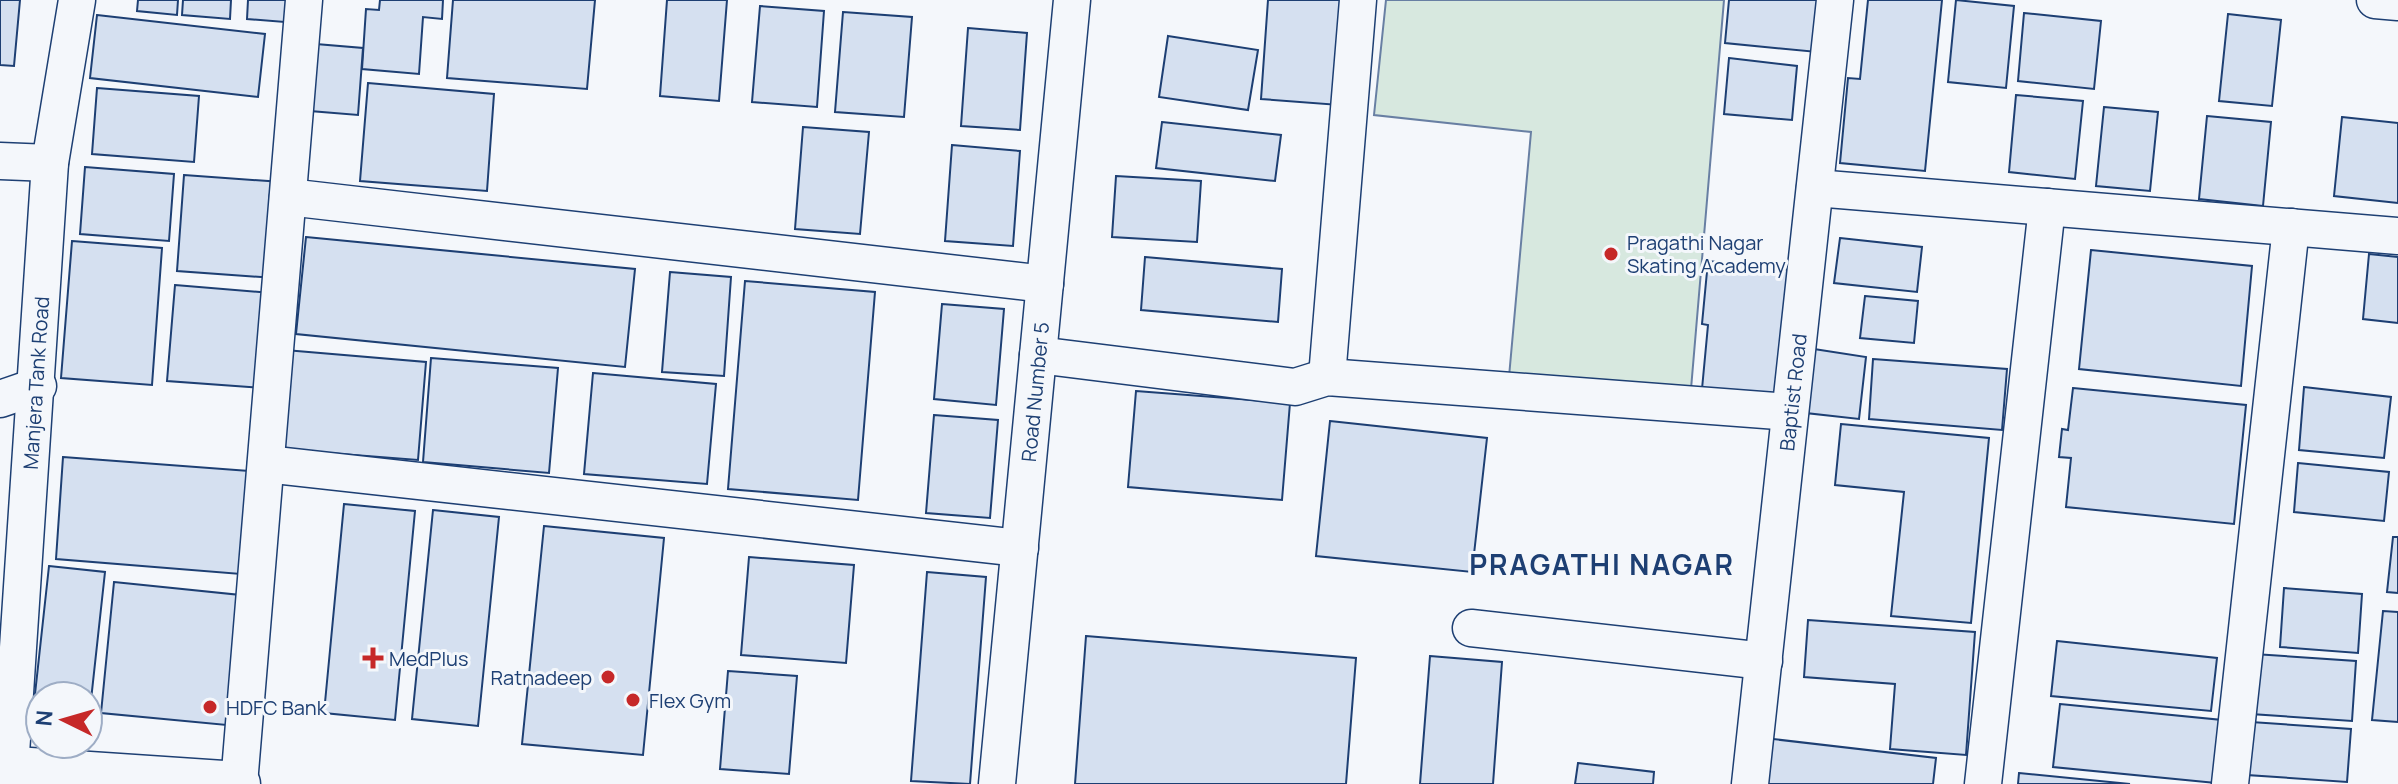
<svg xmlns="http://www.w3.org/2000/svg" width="2398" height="784" font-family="Manrope,sans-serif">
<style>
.green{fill:#d7e8df;stroke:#687fa3;stroke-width:2}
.building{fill:#d5e0f0;stroke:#1d3f73;stroke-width:2}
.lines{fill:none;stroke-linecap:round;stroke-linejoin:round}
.minor-casing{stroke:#1d3f73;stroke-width:39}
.secondary-casing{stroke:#1d3f73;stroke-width:47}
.minor{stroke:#f4f7fb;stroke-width:36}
.secondary{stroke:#f4f7fb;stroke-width:44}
.poi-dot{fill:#c62828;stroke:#f4f7fb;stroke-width:3}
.labels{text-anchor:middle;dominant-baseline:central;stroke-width:6;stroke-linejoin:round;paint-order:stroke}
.poi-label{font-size:20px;fill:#1d3f73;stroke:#f4f7fb;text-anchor:start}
.street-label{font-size:20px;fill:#1d3f73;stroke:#f4f7fb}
.district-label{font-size:28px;font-weight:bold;letter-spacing:2px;fill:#1d3f73;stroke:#f4f7fb}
</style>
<rect width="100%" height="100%" fill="#f4f7fb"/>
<path class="green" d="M1386 0H1724L1691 389 1509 377 1531 132 1374 115Z"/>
<g class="building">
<path d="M0 0H20L14 66 0 65Z"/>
<path d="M138 0H178L177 15 137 11Z"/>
<path d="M183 0H231L230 19 182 15Z"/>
<path d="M248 0H299L297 23 247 19Z"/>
<path d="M380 0H443L442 19 423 17 419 74 362 69 366 9 379 10Z"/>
<path d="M453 0H595L587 89 447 78Z"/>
<path d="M667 0H727L719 101 660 96Z"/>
<path d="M1268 0H1347L1339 105 1261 99Z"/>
<path d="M1729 0H1822L1817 52 1725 43Z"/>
<path d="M1868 0H1942L1925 171 1840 163 1848 78 1860 79Z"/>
<path d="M1956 0 2014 6 2006 88 1948 82Z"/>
<path d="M760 6 824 11 817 107 752 102Z"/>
<path d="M843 12 912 17 904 117 835 112Z"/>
<path d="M2024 13 2101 21 2094 89 2018 81Z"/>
<path d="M2228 14 2281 20 2272 106 2219 101Z"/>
<path d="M97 15 265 34 258 97 90 78Z"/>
<path d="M968 28 1027 33 1020 130 961 126Z"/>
<path d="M1168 36 1258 50 1248 110 1159 97Z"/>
<path d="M304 43 363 48 358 115 298 110Z"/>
<path d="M1729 58 1797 66 1792 120 1724 114Z"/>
<path d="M368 83 494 94 487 191 360 181Z"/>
<path d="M97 88 199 96 194 162 92 154Z"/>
<path d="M2016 95 2083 101 2075 179 2009 172Z"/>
<path d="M2104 107 2158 112 2150 191 2096 186Z"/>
<path d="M2207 116 2271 122 2263 206 2199 199Z"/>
<path d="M2342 117 2398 123V203L2334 196Z"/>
<path d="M1162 122 1281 135 1275 181 1156 168Z"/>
<path d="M803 127 869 132 860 234 795 229Z"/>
<path d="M952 145 1020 151 1013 246 945 241Z"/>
<path d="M85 167 174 174 169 241 80 234Z"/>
<path d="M184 175 282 182 275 278 177 271Z"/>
<path d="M1116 176 1201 181 1197 242 1112 237Z"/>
<path d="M306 237 635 269 625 367 296 334Z"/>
<path d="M1840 238 1922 247 1917 292 1834 283Z"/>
<path d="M72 241 162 248 152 385 61 378Z"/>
<path d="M2091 250 2252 266 2241 386 2079 369Z"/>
<path d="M2369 254 2398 257V323L2363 319Z"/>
<path d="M1145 257 1282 269 1278 322 1141 310Z"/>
<path d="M1708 261 1801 271 1788 398 1702 389 1708 325 1702 324Z"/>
<path d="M670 272 731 277 724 376 662 372Z"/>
<path d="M745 281 875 292 858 500 728 489Z"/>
<path d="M175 285 271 293 264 388 167 381Z"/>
<path d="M1865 296 1918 301 1914 343 1860 338Z"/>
<path d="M942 304 1004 309 996 405 934 399Z"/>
<path d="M1814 349 1866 357 1859 419 1806 413Z"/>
<path d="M285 350 426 362 418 460 277 449Z"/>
<path d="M431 358 558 368 549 473 423 462Z"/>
<path d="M1873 359 2007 369 2002 430 1869 419Z"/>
<path d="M593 373 716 384 707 484 584 474Z"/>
<path d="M2304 387 2391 397 2384 458 2299 450Z"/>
<path d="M2073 388 2246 405 2234 524 2066 507 2071 458 2059 457 2062 429 2068 430Z"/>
<path d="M1136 391 1290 403 1282 500 1128 487Z"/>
<path d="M934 415 998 420 990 518 926 513Z"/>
<path d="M1330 421 1487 438 1472 572 1316 556Z"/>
<path d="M1841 424 1989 438 1971 623 1891 616 1904 492 1835 485Z"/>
<path d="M63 457 261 472 253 575 56 559Z"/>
<path d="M2298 463 2389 472 2384 521 2294 512Z"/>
<path d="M344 504 415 511 395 720 324 713Z"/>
<path d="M433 510 499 517 478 726 412 719Z"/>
<path d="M544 526 664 538 643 755 522 744Z"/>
<path d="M2393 537H2398V593L2387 592Z"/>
<path d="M749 557 854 565 846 663 741 655Z"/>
<path d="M49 566 105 572 91 700 88 696 35 694Z"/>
<path d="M927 572 986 577 970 784 911 781Z"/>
<path d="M114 582 250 596 237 726 101 713Z"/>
<path d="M2284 588 2362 594 2358 653 2280 647Z"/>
<path d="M2383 611 2398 612V722L2372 720Z"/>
<path d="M1808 620 1975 632 1966 755 1890 749 1895 684 1804 677Z"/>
<path d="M1086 636 1356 658 1346 784H1075Z"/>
<path d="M2057 641 2217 658 2211 711 2051 696Z"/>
<path d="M2254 654 2356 661 2352 721 2251 714Z"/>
<path d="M1430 656 1502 662 1493 784H1420Z"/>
<path d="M728 671 797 676 789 774 720 769Z"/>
<path d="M2060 704 2222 720 2216 783 2053 767Z"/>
<path d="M2251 722 2351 729 2347 782 2247 775Z"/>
<path d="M1764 738 1936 758 1933 784H1758Z"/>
<path d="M1578 763 1654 772 1653 784H1575Z"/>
<path d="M2019 773 2130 784H2018Z"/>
</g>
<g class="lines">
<defs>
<g id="minor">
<path d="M2375 0 2398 2"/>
<path d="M0 161 50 163"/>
<path d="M1815 188 2398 236"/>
<path d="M288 197 1045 284"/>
<path d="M1038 355 1295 387 1327 377 1790 412"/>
<path d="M1327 377 1358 0"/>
<path d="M0 399 38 386"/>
<path d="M266 464 1020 548"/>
<path d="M1471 628 1764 661"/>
<path id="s1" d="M9 784 50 163 77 0"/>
<path d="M239 784 304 0"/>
<path id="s2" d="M997 784 1072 0"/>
<path id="s3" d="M1750 784 1835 0"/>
<path d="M1983 784 2047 207"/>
<path d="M2230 784 2291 227"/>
</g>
<path id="secondary" d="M0 768 238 784"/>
</defs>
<use href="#minor" class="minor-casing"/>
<use href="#secondary" class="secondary-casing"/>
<use href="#minor" class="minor"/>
<use href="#secondary" class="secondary"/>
</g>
<g class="poi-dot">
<circle cx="1611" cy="254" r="8"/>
<path d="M369 646h8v8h8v8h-8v8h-8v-8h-8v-8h8z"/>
<circle cx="608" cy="677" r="8"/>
<circle cx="633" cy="700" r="8"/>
<circle cx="210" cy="707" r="8"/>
</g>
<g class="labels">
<g class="poi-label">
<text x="1627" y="242">Pragathi Nagar<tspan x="1627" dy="23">Skating Academy</tspan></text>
<text x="389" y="658">MedPlus</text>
<text x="592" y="677" text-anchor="end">Ratnadeep</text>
<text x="649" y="700">Flex Gym</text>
<text x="226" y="707">HDFC Bank</text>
</g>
<g class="street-label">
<text stroke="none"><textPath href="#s1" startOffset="402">Manjera Tank Road</textPath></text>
<text stroke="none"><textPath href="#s2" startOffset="394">Road Number 5</textPath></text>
<text stroke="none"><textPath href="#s3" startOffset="394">Baptist Road</textPath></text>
</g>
<g class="district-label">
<text x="1602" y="564">PRAGATHI NAGAR</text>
</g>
</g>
<g transform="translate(64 720) rotate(275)"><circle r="38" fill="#f4f7fb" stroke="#9eadc5" stroke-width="2"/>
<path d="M0-6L14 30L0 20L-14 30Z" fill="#c62828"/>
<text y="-12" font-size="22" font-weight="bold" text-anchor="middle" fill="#1d3f73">N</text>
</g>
</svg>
